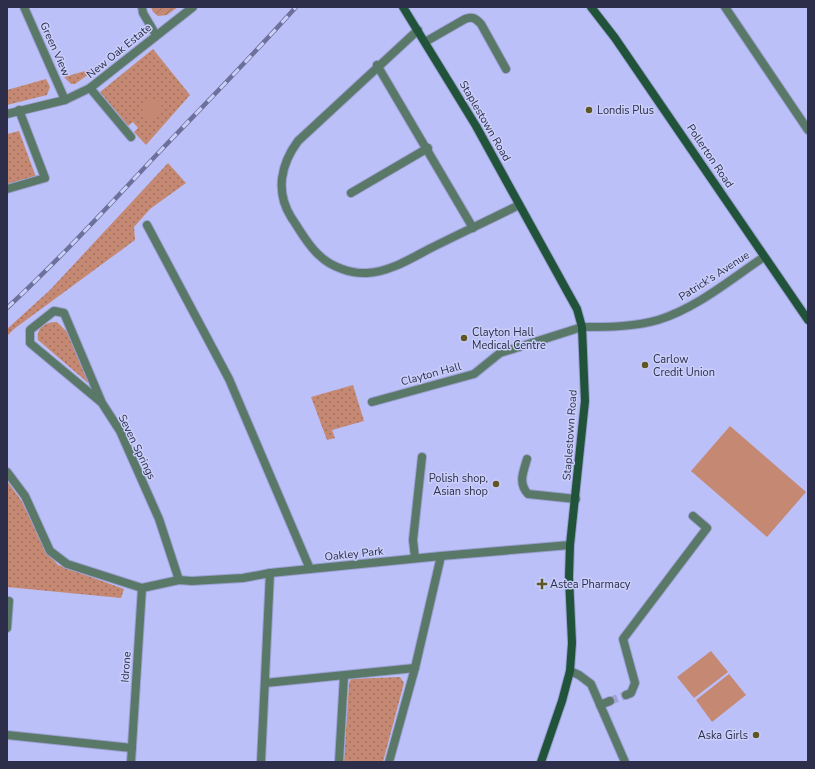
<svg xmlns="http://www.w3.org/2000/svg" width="815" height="769" font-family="'Nunito Sans',sans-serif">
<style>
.grass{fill:url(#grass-dots)}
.garden{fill:url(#garden-furrows)}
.pitch{fill:#c58973}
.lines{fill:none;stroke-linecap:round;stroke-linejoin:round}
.minor-tunnel{stroke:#9ea3d6;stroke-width:8;stroke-dasharray:8 4;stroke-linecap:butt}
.minor-casing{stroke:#9ca0d2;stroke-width:10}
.tertiary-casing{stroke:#9ca0d2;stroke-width:10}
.secondary-casing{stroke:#9ca0d2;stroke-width:10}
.minor{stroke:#597867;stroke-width:8}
.tertiary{stroke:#597867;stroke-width:8}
.secondary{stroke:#21533b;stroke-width:8}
.rail-casing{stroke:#6d709a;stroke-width:4.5}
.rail{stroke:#cacffa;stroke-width:3;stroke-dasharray:9;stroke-linecap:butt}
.poi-dot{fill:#5f5723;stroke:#cacffa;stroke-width:1.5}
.labels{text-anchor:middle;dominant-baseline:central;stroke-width:3;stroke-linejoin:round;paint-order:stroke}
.street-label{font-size:11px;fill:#2c2e4a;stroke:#cacffa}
.poi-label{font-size:11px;fill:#2c2e4a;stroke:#cacffa;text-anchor:start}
</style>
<defs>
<pattern id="grass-dots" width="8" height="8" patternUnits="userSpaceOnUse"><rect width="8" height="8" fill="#c58973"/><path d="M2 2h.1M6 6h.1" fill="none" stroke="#a07060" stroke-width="1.8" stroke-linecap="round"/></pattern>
<pattern id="garden-furrows" width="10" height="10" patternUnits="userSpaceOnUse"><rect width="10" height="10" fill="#c58973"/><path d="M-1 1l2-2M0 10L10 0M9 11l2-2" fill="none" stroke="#a07060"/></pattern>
</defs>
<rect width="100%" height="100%" fill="#bbc0f9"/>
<g class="grass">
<path d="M153 49 190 95 146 145 134 132 138 128 133 122 128 126 100 92Z"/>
<path d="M99 67 75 84H71L64 77Z"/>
<path d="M46 79 50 87 47 95 7 105V90Z"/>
<path d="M19 131 36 177 7 186V134Z"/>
<path d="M168 163 186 183 150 209 134 227 135 240 14 329 7 336V329L50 290Z"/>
<path d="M57 322 67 332 94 388 38 340C36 327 46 322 57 322Z"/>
<path d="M353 385 364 421 332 430 335 438 327 440 311 397Z"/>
<path d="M7 481 21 500 48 554 58 565 124 589 121 598 7 587Z"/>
<path d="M400 677 404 683 383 762H344L349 683 351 679Z"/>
</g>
<path class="garden" d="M151 7H178L167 15 158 16 153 12Z"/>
<g class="pitch">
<path d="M151 98 157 100 165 110 151 122 143 113 142 107 148 99Z"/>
<path d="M730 426 806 492 767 537 691 471Z"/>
<path d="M711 651 728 672 694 698 677 677Z"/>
<path d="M729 674 746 695 712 722 696 700Z"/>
</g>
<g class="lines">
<path class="minor-tunnel" d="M610 701 626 695"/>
<defs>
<g id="minor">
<path d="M24 7 65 100"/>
<path d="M142 7 143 13 156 35"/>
<path d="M725 7 808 130"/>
<path d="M418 30 298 141C281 164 275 191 291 217 300 230 308 246 320 256 331 267 352 274 367 273 389 272 410 259 429 249 459 234 489 220 519 205"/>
<path d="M425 42 465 19C472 16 475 18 481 24L506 69"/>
<path d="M377 65 473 228"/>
<path d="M90 88 131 137"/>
<path d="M7 114 65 100 90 88 193 7"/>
<path d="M7 189 45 178 19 110"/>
<path d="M351 193 428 148"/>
<path d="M147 225 229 379 310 569"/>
<path d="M372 402 474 374 500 353 582 327"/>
<path d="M102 403 30 343V330L54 311 64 313 102 403 120 431 159 519 179 580"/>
<path d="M527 459C523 473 518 483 528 494L576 499"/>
<path d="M7 472 25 496 50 551 67 564 142 588 179 580 192 581 243 578 270 573 441 556 570 545"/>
<path d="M415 558 413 540 422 457"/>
<path d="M7 628 9 601"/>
<path d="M570 671 579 675 591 684 625 762"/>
<path d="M265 683 415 668"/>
<path d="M626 695 631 693 635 683 623 639 707 528 693 516"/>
<path d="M600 705 610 701"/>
<path d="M7 735 132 748"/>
<path d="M131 762 142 588"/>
<path d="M261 762 270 573"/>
<path d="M339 762 344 676"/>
<path d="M389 762 415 668 441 556"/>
</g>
<path id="tertiary" d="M582 327C607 327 634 327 658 320 697 308 731 279 764 257"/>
<g id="secondary">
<path d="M403 7 476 126 567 291 577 309 582 327 585 401 570 545 569 577 572 643 570 671 562 701 541 762"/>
<path d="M591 7 615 38 808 320"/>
</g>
</defs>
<use href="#minor" class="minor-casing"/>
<use href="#tertiary" class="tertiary-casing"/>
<use href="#secondary" class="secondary-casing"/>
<use href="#minor" class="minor"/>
<use href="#tertiary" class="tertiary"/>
<use href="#secondary" class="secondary"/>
<defs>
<path id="rail" d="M7 308C62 257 112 202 163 148 208 101 253 55 296 7"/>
</defs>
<use href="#rail" class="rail-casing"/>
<use href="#rail" class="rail"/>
</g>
<g class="poi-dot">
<circle cx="589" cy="110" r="4"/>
<circle cx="464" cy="338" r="4"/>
<circle cx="645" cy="365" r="4"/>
<circle cx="496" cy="484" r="4"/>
<path d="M540 578h4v4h4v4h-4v4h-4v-4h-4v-4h4z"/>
<circle cx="756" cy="735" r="4"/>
</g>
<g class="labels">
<g class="street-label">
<text transform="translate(55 49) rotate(66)">Green View</text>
<text transform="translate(119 51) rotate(-39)">New Oak Estate</text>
<text transform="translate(485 121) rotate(60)">Staplestown Road</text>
<text transform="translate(710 156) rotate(56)">Pollerton Road</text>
<text transform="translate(714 276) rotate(-33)">Patrick's Avenue</text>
<text transform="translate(431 374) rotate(-15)">Clayton Hall</text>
<text transform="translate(570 435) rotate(-86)">Staplestown Road</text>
<text transform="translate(137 447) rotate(64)">Seven Springs</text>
<text transform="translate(354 554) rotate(-6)">Oakley Park</text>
<text transform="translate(126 667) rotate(-86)">Idrone</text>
</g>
<g class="poi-label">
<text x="597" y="110">Londis Plus</text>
<text x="472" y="332">Clayton Hall<tspan x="472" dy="13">Medical Centre</tspan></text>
<text x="653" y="359">Carlow<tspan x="653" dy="13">Credit Union</tspan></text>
<text x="488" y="478" text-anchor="end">Polish shop,<tspan x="488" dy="13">Asian shop</tspan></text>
<text x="550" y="584">Astea Pharmacy</text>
<text x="748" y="735" text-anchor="end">Aska Girls</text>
</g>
</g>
<rect width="815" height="769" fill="none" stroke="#2c2e4a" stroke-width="16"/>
</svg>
